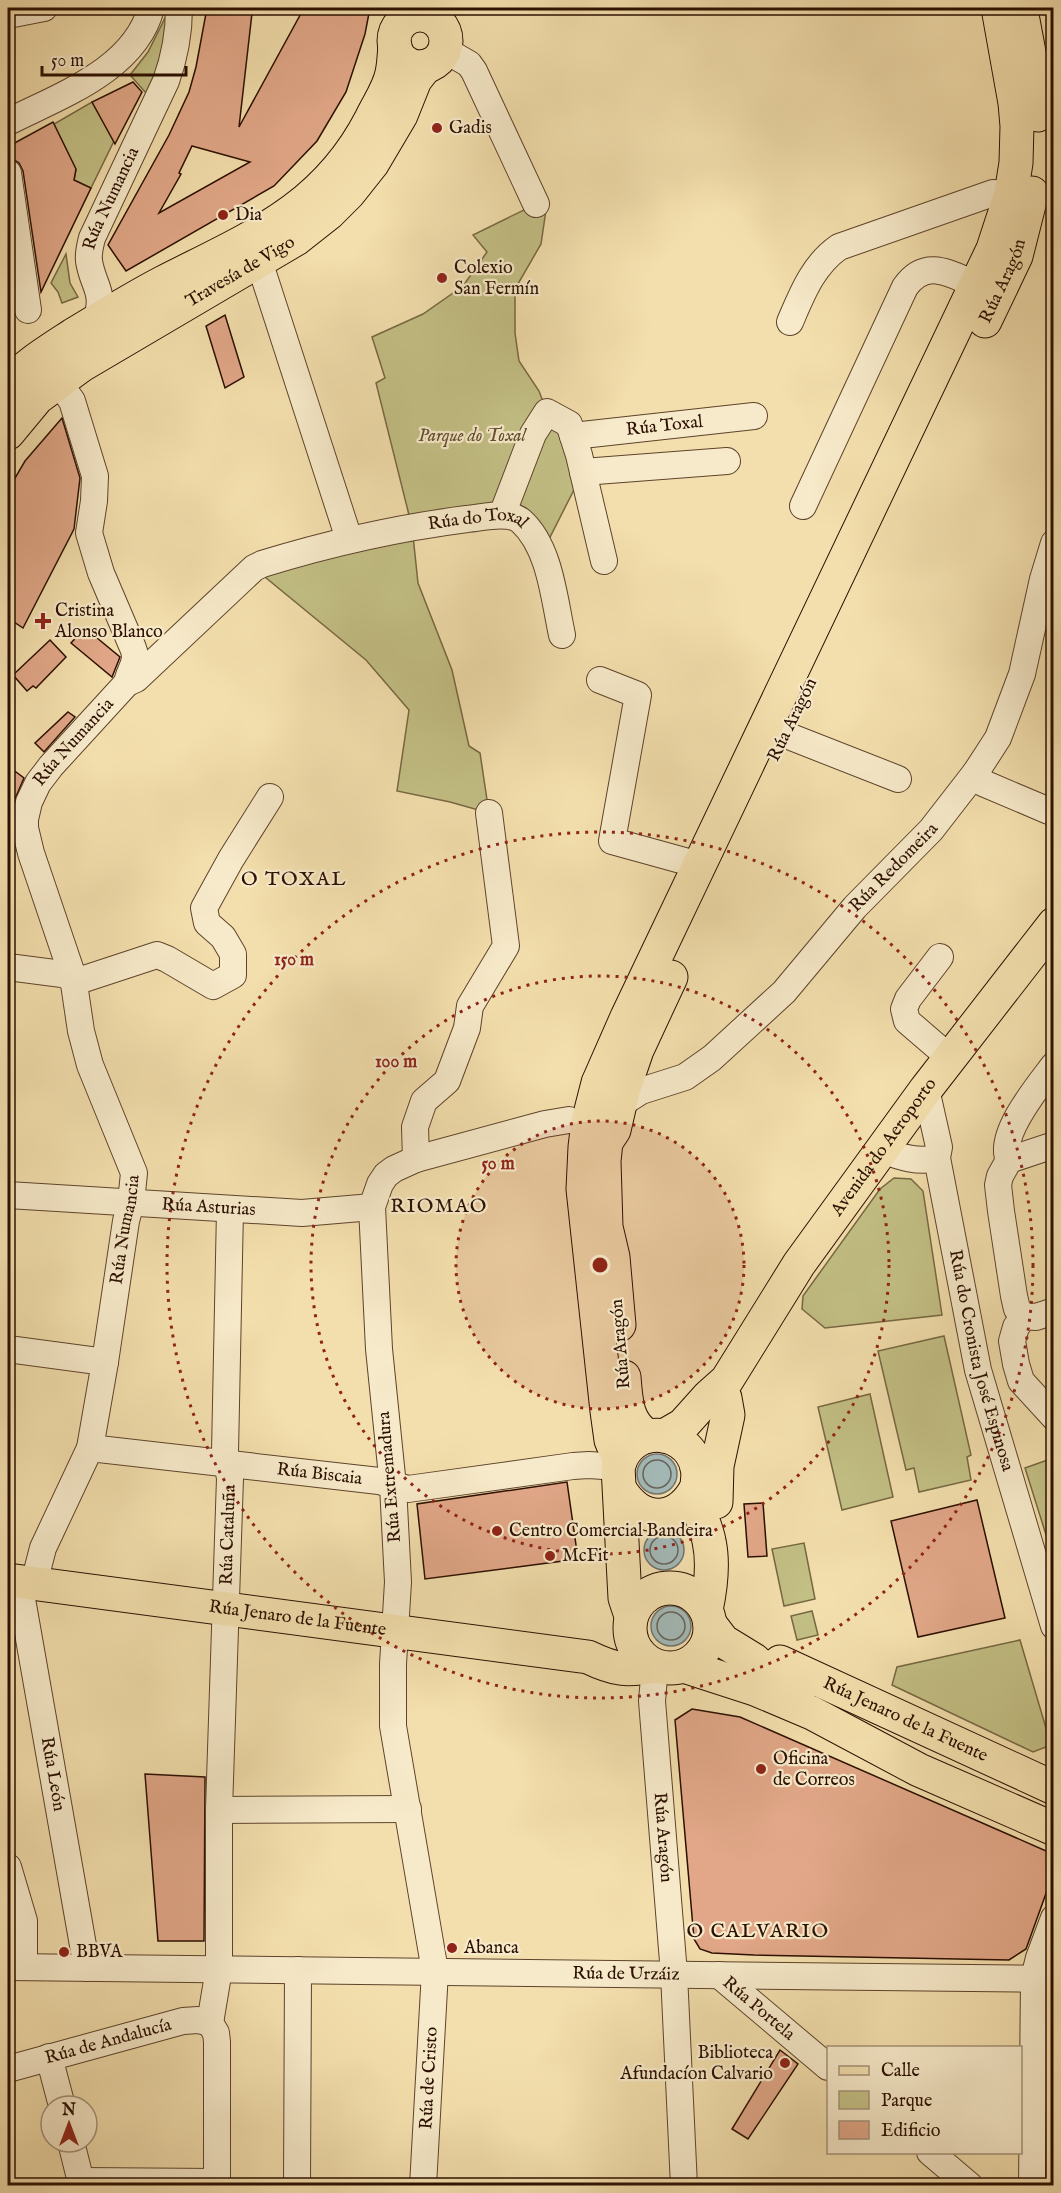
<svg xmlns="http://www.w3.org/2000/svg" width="1061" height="2193" font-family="'IM FELL English',serif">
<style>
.green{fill:#c3c085;stroke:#776842;stroke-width:1.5}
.water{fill:#a3b9b7;stroke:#73756e;stroke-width:1.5}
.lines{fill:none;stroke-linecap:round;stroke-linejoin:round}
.shore{stroke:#67645c;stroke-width:1.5}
.building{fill:#e1a788;stroke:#2b0f00;stroke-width:1.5;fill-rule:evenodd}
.minor-casing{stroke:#5d432b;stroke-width:28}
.major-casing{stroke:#2b0f00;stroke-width:35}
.minor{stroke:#f7eaca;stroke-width:26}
.major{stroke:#f3dfad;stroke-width:33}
.ring{fill:none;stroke:#8f2418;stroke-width:3;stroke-dasharray:3 6}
.poi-dot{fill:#8f2418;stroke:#f7eaca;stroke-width:2}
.labels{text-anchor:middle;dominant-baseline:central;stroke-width:4.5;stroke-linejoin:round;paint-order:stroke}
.poi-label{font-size:18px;fill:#2b0f00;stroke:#f7eaca;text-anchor:start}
.street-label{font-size:18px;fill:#2b0f00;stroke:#f7eaca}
.park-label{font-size:18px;font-style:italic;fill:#604d2f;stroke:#f7eaca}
.neighbourhood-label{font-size:20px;letter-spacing:1.5px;fill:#2b0f00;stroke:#f7eaca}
.centre{fill:#8f2418;stroke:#f7eaca;stroke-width:3}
.ring-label{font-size:18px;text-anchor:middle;font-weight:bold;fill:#8f2418;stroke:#f7eaca;stroke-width:4.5;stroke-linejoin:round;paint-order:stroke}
</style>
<rect width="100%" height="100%" fill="#f3dfad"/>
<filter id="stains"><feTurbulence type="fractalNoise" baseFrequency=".00333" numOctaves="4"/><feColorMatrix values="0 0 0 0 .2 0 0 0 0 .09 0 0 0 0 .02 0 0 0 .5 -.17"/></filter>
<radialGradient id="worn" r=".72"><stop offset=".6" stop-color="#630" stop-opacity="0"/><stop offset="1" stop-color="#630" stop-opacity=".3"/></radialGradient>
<g class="green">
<path d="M168 12 160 63 146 93 130 75 148 52Z"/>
<path d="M92 102 114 141 91 188 74 180 76 170 54 124Z"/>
<path d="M536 204 546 210 541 244 515 289V333L519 361 539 391 547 412 583 472 543 551 520 520 412 526 418 583 452 670 469 746 480 753 489 813 450 802 397 791 409 710 366 660 254 568 409 515 376 383 385 378 372 337 423 314 463 286 487 252 473 235Z"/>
<path d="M66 254 70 283 78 297 62 303 58 292 51 283Z"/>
<path d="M894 1178 911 1179 923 1191 942 1315 825 1328 802 1309 803 1296 880 1189Z"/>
<path d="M944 1336 971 1455 967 1457 971 1480 919 1492 914 1468 906 1470 878 1351Z"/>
<path d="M870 1394 893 1497 842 1510 818 1407Z"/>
<path d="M1053 1458H1054L1053 1557 1025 1468Z"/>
<path d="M804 1543 815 1599 784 1606 772 1549Z"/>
<path d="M812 1611 818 1635 797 1640 791 1616Z"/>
<path d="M1020 1640 1051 1745 1033 1752 892 1685 897 1667Z"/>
</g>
<g class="water">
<circle cx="657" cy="1474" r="20"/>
<circle cx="664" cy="1550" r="20"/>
<circle cx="671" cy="1626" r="20"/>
</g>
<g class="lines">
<g class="shore">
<circle cx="657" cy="1474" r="14"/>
<circle cx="664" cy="1550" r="14"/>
<circle cx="671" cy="1626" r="14"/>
</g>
</g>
<g class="building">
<path d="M207 8H249V14L252 13 239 127 304 8H370L365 34 346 92 317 141 274 186 126 271 108 245 169 135 189 92 196 67ZM192 146 250 162 159 213 181 174 179 173Z"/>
<path d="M133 82 142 92 115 144 92 102Z"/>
<path d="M53 122 76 169 74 180 91 188 41 292 23 171 19 163 13 159 11 145Z"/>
<path d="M225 315 244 377 225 388 206 326Z"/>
<path d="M62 418 80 478 74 529 23 628 8 618V490L25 461Z"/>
<path d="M85 628 120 657 112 677 71 643Z"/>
<path d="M50 640 66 657 36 688 33 686 27 691 13 675Z"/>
<path d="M68 712 75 717 44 752 35 743Z"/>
<path d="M8 766 24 778 8 815Z"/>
<path d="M567 1482 578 1559 425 1579 417 1504Z"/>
<path d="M977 1500 1005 1618 918 1637 891 1521Z"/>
<path d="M763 1503 767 1556 748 1557 744 1504Z"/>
<path d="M692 1709 740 1717 1053 1854V1874L1026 1949 1009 1960 754 1955 712 1953 700 1949 694 1939 675 1720Z"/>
<path d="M145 1774 205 1777 204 1941H158Z"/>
<path d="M780 2050 798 2064 748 2139 732 2129Z"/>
</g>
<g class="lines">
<defs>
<g id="minor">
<path d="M8 15 44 8"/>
<path d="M445 50 469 64 474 71 536 204"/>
<path d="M8 122C59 96 135 70 151 8"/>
<path d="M8 173 28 310"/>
<path d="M259 261 349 539"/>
<path id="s1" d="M96 321C106 291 93 287 89 261 88 253 90 246 92 238L166 81C175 56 179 34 179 8"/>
<path d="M790 322C802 294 813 265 839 247L993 193 1011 194"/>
<path id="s2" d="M573 436 754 416"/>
<path d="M583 472 727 461"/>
<path d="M803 506 905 287C926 257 950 274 977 285"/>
<path d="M502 515 533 434 547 412 569 424 579 455 604 561"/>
<path d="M600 680 638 695 612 841 699 865"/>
<path id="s3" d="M127 683 136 679 254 568 262 564C330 543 396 528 467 519 482 518 508 510 521 521 550 547 554 598 562 635"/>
<path d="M786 735 898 779"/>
<path d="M976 772 983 783 1049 811"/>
<path d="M940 957 908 999 904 1009 907 1021 950 1058"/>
<path d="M8 967 62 974 81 980 157 955 167 959 213 986 233 975V954L223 937 207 923 204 908 231 859 270 797"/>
<path id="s4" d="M926 1089 939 1147 937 1158 978 1370 1054 1626"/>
<path id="s5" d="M619 1105 641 1091 685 1077 712 1058 784 992 855 907 931 830 976 772 998 738 1022 674 1043 579 1054 543"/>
<path d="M882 1150C900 1157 919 1163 937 1158"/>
<path d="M416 1159 415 1127 424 1101 447 1081 467 1028 470 1006 506 946 489 813"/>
<path d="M1009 1160C997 1135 1039 1085 1054 1065"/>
<path id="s6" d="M8 1195 302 1213 372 1207"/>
<path d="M1024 1316 1017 1309 1014 1296 1001 1211 998 1185 1000 1176 1009 1160 1054 1145"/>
<path d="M1024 1316 1016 1327 1012 1341 1016 1364 1021 1381 1054 1417"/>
<path d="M1024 1316 1036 1317 1054 1311"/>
<path d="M8 1349 105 1362"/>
<path id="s7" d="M90 1448 379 1481 408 1489 573 1466 589 1465 618 1467"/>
<path id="s8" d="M19 1582 87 1968"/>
<path id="s9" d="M34 1583 43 1548 90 1448 105 1362 126 1221 131 1202 134 1173 90 1065 81 1031 73 977 31 853 25 828V819L29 802 38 783 51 766 127 683C129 670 139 662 133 648L101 573 89 533 94 501 95 476 72 401 64 390 52 386"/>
<path id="s10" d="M655 1666 652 1701 674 1974 684 2186"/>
<path d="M219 1810 408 1809"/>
<path d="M8 1867 24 1921V1967"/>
<path id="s11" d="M8 1967 1054 1979"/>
<path id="s12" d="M719 1975 828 2067"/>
<path id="s13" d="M210 2023 219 1969V1810L230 1478 225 1452 230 1210"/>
<path d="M210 2023 216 2033 217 2042V2186"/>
<path d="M49 2057 62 2106"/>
<path id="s14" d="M8 2069 183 2021 198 2020 210 2023"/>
<path d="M71 2142 82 2186"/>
<path d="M930 2152 970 2186"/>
<path d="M80 2181 217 2182"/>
<path d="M297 2186 298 1970"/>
<path id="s15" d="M423 2186 435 1971 393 1726V1664L398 1582 393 1486 379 1349 372 1207 380 1184 386 1175 394 1169 416 1159 545 1124 569 1120"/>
<path d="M1032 2186 1034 1978 1039 1958 1054 1918"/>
</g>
<g id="major">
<path d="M1022 15 1035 84 1038 115"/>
<circle cx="420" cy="41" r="26"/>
<path id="s16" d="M985 321 1016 256 1032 193"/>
<path d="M8 384C27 364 50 350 73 335 103 317 133 298 164 282 250 238 324 210 371 119 378 104 389 89 392 73 394 64 394 55 395 46"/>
<path id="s17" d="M8 433 37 398 82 365 296 239 329 213 349 193 372 164 401 115 415 80 426 66"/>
<path d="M619 1325 613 1257 606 1227 604 1161 606 1142 614 1130 623 1091 637 1050 671 977"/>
<path d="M624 1377C626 1400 626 1423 648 1436"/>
<path id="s18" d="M664 1436 683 1425 709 1396 727 1380 799 1264 926 1089 1054 924"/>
<path d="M620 1462 611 1440 607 1411 583 1189 585 1147 588 1122 598 1083 627 1017 993 249 1011 194 1016 163 1017 126 1015 103 998 8"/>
<path d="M621 1491C643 1525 678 1523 697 1487"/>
<path d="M716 1502 717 1466 728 1415 725 1398"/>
<path id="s19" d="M8 1580 588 1657C615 1670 626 1671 655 1666"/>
<circle cx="670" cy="1628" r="40"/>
<path d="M631 1616 625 1598 618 1467C622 1452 633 1439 649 1436 671 1432 693 1446 697 1468 699 1475 697 1480 697 1487 696 1494 698 1503 700 1510 702 1521 707 1530 709 1541 714 1564 711 1587 706 1610"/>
<path d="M710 1624 723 1641 754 1660 773 1677 799 1689"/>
<path id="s20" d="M780 1662 1054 1788"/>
<path d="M684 1666 755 1689 812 1713 919 1770 1054 1829"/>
</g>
</defs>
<use href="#minor" class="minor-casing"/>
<use href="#major" class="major-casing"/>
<use href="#minor" class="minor"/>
<use href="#major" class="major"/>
</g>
<circle cx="600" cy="1265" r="144" fill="#8f2418" fill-opacity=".12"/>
<g class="ring">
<circle cx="600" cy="1265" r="144"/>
<circle cx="600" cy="1265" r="289"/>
<circle cx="600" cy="1265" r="433"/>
</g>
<g class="poi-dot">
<circle cx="437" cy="128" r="6"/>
<circle cx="223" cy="215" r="6"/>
<circle cx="442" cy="278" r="6"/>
<path d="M40 612h6v6h6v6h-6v6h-6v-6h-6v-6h6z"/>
<circle cx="497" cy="1531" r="6"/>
<circle cx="550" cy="1556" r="6"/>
<circle cx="761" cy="1769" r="6"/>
<circle cx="452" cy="1948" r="6"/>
<circle cx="64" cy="1952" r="6"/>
<circle cx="785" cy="2063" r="6"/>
</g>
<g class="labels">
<g class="poi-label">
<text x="449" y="128">Gadis</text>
<text x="235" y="215">Dia</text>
<text x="454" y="268">Colexio<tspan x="454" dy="21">San Fermín</tspan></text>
<text x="55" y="611">Cristina<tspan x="55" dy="21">Alonso Blanco</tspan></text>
<text x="509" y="1531">Centro Comercial Bandeira</text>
<text x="562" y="1556">McFit</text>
<text x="773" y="1759">Oficina<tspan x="773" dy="21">de Correos</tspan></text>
<text x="464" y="1948">Abanca</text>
<text x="76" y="1952">BBVA</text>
<text x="773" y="2053" text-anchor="end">Biblioteca<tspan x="773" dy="21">Afundacíon Calvario</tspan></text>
</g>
<g class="street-label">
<text stroke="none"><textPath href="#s1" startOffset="129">Rúa Numancia</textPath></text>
<text stroke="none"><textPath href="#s17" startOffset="285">Travesía de Vigo</textPath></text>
<text stroke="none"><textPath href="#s16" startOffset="44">Rúa Aragón</textPath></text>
<text stroke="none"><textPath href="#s2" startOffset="92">Rúa Toxal</textPath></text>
<text stroke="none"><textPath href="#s3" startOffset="402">Rúa do Toxal</textPath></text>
<text transform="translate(793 720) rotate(-64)">Rúa Aragón</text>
<text stroke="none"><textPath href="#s9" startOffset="890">Rúa Numancia</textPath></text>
<text stroke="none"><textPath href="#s5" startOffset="369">Rúa Redomeira</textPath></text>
<text stroke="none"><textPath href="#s18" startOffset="366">Avenida do Aeroporto</textPath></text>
<text stroke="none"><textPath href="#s6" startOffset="201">Rúa Asturias</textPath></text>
<text stroke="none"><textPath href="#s9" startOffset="368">Rúa Numancia</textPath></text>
<text transform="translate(621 1344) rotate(-95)">Rúa Aragón</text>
<text stroke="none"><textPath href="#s4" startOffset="278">Rúa do Cronista José Espinosa</textPath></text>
<text stroke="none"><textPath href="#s7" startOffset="231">Rúa Biscaia</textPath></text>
<text transform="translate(390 1477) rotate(-95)">Rúa Extremadura</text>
<text stroke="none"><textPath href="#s13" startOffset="489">Rúa Cataluña</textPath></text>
<text stroke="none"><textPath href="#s19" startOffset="292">Rúa Jenaro de la Fuente</textPath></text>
<text stroke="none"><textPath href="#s20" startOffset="138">Rúa Jenaro de la Fuente</textPath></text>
<text stroke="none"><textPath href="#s8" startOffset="195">Rúa León</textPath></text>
<text stroke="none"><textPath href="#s10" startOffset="172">Rúa Aragón</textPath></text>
<text stroke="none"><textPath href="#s11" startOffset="618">Rúa de Urzáiz</textPath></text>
<text stroke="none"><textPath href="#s12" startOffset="52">Rúa Portela</textPath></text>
<text stroke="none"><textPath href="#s14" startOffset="104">Rúa de Andalucía</textPath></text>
<text stroke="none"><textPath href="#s15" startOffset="108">Rúa de Cristo</textPath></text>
</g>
<g class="park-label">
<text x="472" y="436">Parque do Toxal</text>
</g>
<g class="neighbourhood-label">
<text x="294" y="879">O TOXAL</text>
<text x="439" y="1206">RIOMAO</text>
<text x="758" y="1931">O CALVARIO</text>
</g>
</g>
<circle cx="600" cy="1265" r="9" class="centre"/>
<g class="ring-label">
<text x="294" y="965">150 m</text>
<text x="396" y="1067">100 m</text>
<text x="498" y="1169">50 m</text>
</g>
<rect width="1061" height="2193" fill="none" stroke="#f3dfad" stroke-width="30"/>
<rect x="9" y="9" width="1043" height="2175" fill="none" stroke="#2b0f00" stroke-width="3"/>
<rect x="15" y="15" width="1031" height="2163" fill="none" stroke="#2b0f00" stroke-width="1.5"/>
<rect x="827" y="2046" width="195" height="108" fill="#f7eaca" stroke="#a59279" stroke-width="1.5"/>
<rect x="839" y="2066" width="30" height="9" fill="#f3dfad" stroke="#a59279" stroke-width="1.5"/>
<text x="881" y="2076" font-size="18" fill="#2b0f00">Calle</text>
<rect x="839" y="2091" width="30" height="18" fill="#c3c085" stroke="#a59279" stroke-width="1.5"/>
<text x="881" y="2106" font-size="18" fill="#2b0f00">Parque</text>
<rect x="839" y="2121" width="30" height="18" fill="#e1a788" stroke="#a59279" stroke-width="1.5"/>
<text x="881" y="2136" font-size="18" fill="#2b0f00">Edificio</text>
<g transform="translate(69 2124)"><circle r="28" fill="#f7eaca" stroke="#a59279" stroke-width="1.5"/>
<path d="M0-4.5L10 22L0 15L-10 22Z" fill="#8f2418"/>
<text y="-9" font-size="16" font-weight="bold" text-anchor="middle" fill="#2b0f00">N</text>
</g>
<path d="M42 66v9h144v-9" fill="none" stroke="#2b0f00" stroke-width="3"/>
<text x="51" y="66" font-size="18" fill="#2b0f00" stroke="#f7eaca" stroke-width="4.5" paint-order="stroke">50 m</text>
<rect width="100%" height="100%" filter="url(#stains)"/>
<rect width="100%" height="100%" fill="url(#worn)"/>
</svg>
